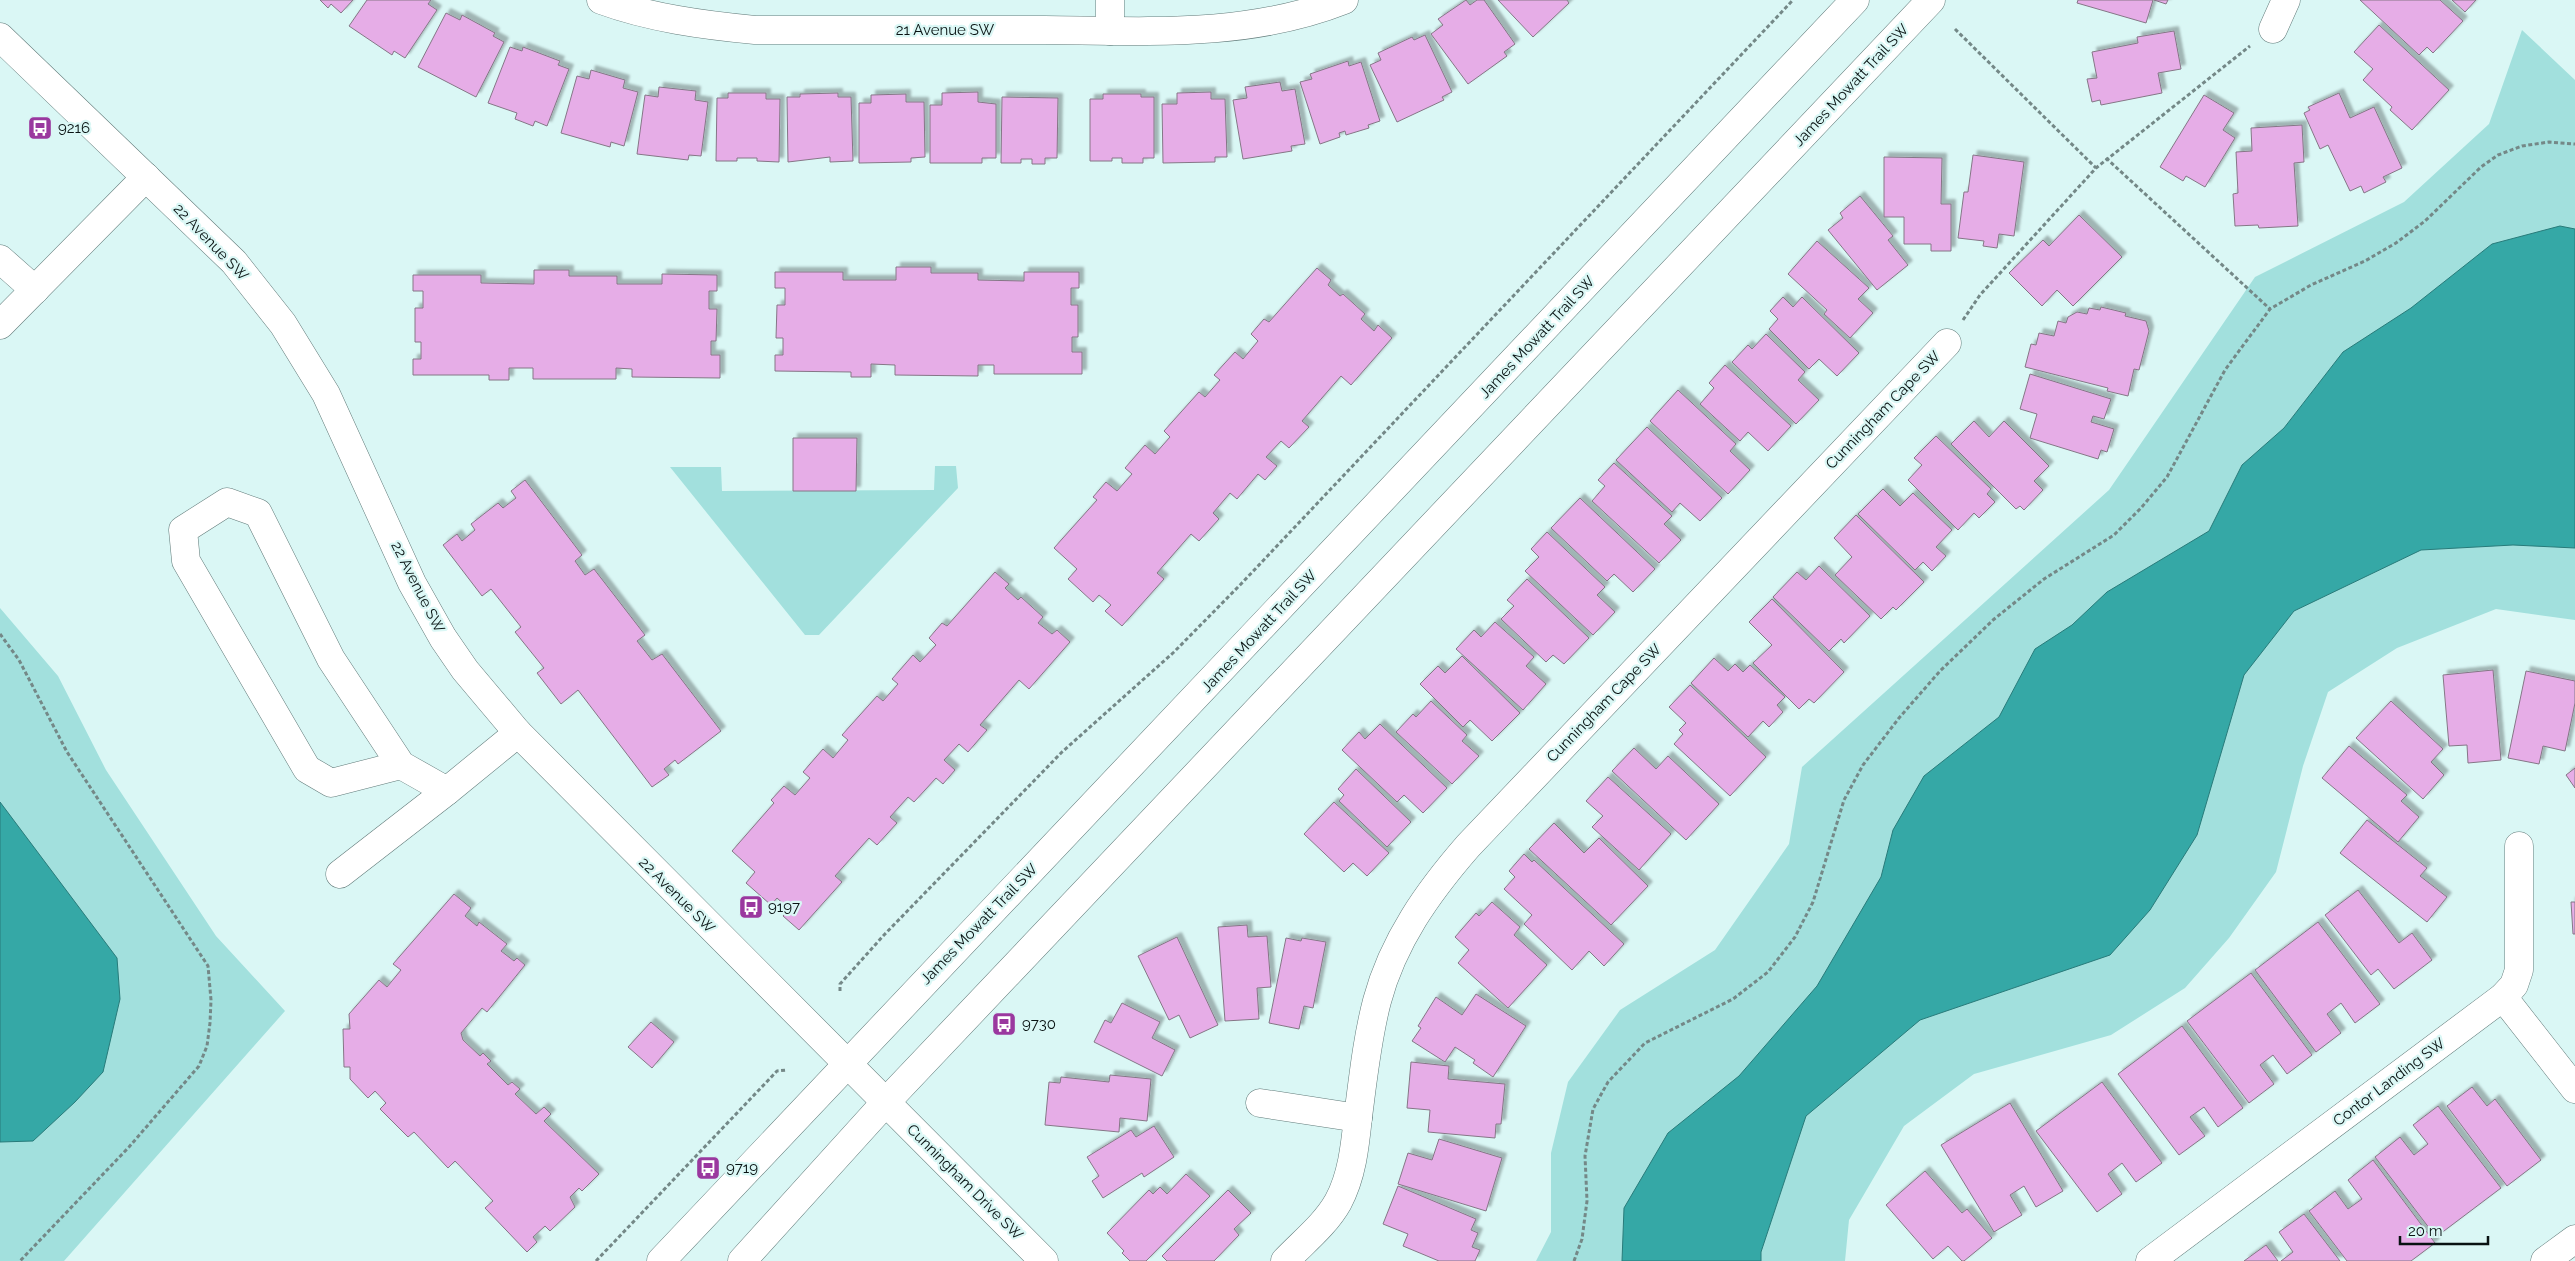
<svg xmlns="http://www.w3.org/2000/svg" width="2575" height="1261" font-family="Raleway,sans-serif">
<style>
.green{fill:#a2e0dd}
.water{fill:#35a8a6;stroke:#287b7a}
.building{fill:#e6ade7;stroke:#857686;filter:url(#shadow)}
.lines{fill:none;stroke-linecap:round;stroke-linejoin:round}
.minor-casing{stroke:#627b7a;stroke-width:29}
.major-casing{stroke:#627b7a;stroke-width:29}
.path{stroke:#748887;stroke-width:3;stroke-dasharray:4 2.5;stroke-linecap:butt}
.minor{stroke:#fff;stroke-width:28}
.major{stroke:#fff;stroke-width:28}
.labels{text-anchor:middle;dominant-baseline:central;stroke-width:4.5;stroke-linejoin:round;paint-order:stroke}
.street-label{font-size:15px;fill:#081212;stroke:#daf7f5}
.poi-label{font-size:15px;fill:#081212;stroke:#daf7f5;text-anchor:start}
</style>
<defs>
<filter id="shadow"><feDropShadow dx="4.5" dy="-4.5" stdDeviation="1" flood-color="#0004"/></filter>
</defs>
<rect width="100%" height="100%" fill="#daf7f5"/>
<g class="green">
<path d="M2522 30 2575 80V620L2496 609 2397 648 2328 692 2303 766 2276 872 2229 938 2185 988 2111 1035 1974 1074 1904 1126 1849 1220 1845 1261H1536L1551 1232V1153L1568 1082 1620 1010 1715 950 1789 844 1802 767 2109 490 2255 277 2404 202 2489 124Z"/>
<path d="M935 466H956L958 488 819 635H805L670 467H721L722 491 934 490Z"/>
<path d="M0 608 58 676 106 770 216 936 285 1011 64 1261H0Z"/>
</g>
<g class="water">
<path d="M2560 226 2575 229V548L2513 545 2421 550 2294 611 2244 675 2197 835 2150 910 2110 955 1920 1020 1806 1116 1761 1252V1261H1622L1624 1208 1668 1133 1739 1076 1817 986 1881 877 1893 830 1924 776 1999 717 2035 649 2072 625 2107 592 2209 531 2242 465 2284 428 2343 352 2411 308 2492 244Z"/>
<path d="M0 802 117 958 120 999 103 1072 75 1102 33 1141 0 1142Z"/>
</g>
<g class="building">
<path d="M320 0H353L341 13 331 4 328 8Z"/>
<path d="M367 0H431L428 4 437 10 405 58 394 51 392 55 349 26Z"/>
<path d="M1466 0 1470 5 1477 0H1484L1515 44 1504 52 1507 56 1468 84 1431 34 1443 25 1438 19Z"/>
<path d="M1498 0H1567L1569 3 1533 37Z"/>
<path d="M2078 0H2153L2146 23 2077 3Z"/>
<path d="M2154 0H2168L2166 4Z"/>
<path d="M2360 0H2440L2463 21 2433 53 2427 47 2419 55Z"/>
<path d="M2452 0H2476L2465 12Z"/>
<path d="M446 13 460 20 462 15 495 33 493 36 504 42 476 97 418 67Z"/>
<path d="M2379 25 2449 90 2412 130 2390 110 2392 107 2363 80 2373 69 2354 52Z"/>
<path d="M2174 31 2181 69 2158 73 2162 93 2101 105 2100 100 2092 102 2087 79 2097 78 2092 52 2138 43 2137 37Z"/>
<path d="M1425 35 1452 92 1442 97 1444 100 1397 122 1370 65 1381 60 1378 53 1412 37 1414 40Z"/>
<path d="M510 47 522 51 523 47 560 61 558 65 569 69 547 126 535 121 533 126 515 119 517 113 488 103Z"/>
<path d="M1348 61 1349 66 1361 62 1380 121 1368 125 1369 128 1346 135 1345 131 1339 133 1340 137 1320 144 1300 82 1312 79 1310 74Z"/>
<path d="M591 70 625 80 623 88 638 92 624 146 611 142 610 147 561 133 577 76 589 79Z"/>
<path d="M1280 82 1282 91 1295 89 1305 144 1291 146 1292 151 1243 159 1233 100 1247 98 1245 87Z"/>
<path d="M659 87 696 91 695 100 708 102 701 156 689 155 688 160 637 154 645 95 658 97Z"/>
<path d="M978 92V102L996 104V158H982V163H930V105H942V93Z"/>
<path d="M1211 92V99H1225L1227 157H1215V162L1163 163 1162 104H1177V93Z"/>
<path d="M728 93H766V99H780L779 162 757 161V158H737V161H716L717 98H728Z"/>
<path d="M838 93V97H851L853 161 830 162V157L788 162 787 97H800V94Z"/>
<path d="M2339 93 2350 118 2374 107 2402 168 2383 177 2386 182 2364 193 2361 186 2350 191 2328 145 2320 149 2304 113 2310 110 2308 107Z"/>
<path d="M906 94V102H924L925 157 911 158V162L859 163V103H871V95Z"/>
<path d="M1103 94H1141V97H1154V158H1143V163H1122V158H1112V161H1090V99H1103Z"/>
<path d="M2204 95 2234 113 2223 130 2235 138 2205 187 2186 176 2183 181 2160 167Z"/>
<path d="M1002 97 1058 98 1057 158H1045V164H1032V159H1021V163H1001Z"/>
<path d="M2302 125 2304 162 2294 163 2298 226 2259 228 2258 225 2235 226 2233 194 2238 193 2236 152 2252 151 2251 128Z"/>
<path d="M1973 155 2024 162 2014 236 1999 234 1997 248 1983 246 1984 241 1958 238 1964 192H1968Z"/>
<path d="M1884 157 1942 158 1941 204H1951V251H1931V244H1904V217H1884Z"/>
<path d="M1860 196 1893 236 1888 240 1908 265 1877 290 1828 230 1843 218 1840 213Z"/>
<path d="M2079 215 2122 257 2073 306 2057 290 2042 306 2009 273 2043 240 2049 246Z"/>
<path d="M1817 241 1869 288 1858 299 1873 313 1850 338 1824 314 1827 310 1788 274Z"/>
<path d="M896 267H931V273H978V280L1024 281V272H1079V288H1071V305H1078V337H1072V352H1082V374H994V365H978V376L895 375V365L871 364V377H851V372L775 371V355H783V338H776L777 305H785V288H775V272H843V280H896Z"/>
<path d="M1317 268 1331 280 1328 285 1340 296 1343 294 1365 314 1361 319 1374 331 1378 325 1392 338 1351 385 1341 376 1302 421 1309 427 1289 448 1281 441 1266 457 1277 466 1265 480 1258 474 1237 499 1230 493 1213 513 1219 519 1199 541 1191 534 1157 573 1164 579 1122 626 1105 611 1111 605 1099 595 1093 602 1068 579 1077 569 1054 548 1097 500 1093 497 1106 482 1117 491 1132 474 1125 468 1145 445 1155 454 1170 437 1164 431 1199 392 1205 397 1220 380 1214 375 1235 352 1243 359 1258 341 1251 334 1264 319 1269 322Z"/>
<path d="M534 270H569V276H617V284H662V274L717 275V291H709V309H717L716 341H711V355H720V378L632 377V369L616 368V379H533V368H509V380H489V375H413V359H421V342H415V308H423V291H413V275H481V283L534 284Z"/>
<path d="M1783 297 1793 307 1802 297 1859 353 1837 376 1819 359 1809 369 1769 329 1778 319 1770 311Z"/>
<path d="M2101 307 2126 313 2125 316 2146 321 2149 331 2139 370 2134 369 2128 396 2107 391 2108 388 2025 367 2031 344 2036 345 2039 333 2054 336 2058 321 2066 323 2068 317 2077 312 2087 314 2089 308 2100 310Z"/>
<path d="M1766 334 1805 372 1798 380 1819 400 1796 424 1732 362 1748 345 1752 349Z"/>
<path d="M1725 365 1791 426 1768 451 1748 432 1740 441 1700 404 1714 388 1709 383Z"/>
<path d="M2030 374 2111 399 2104 419 2093 416 2091 422 2114 429 2107 452 2101 450 2098 459 2030 438 2037 414 2020 409Z"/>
<path d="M1678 390 1736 444 1730 451 1750 470 1728 494 1650 421Z"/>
<path d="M1974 421 1989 437 2004 421 2049 466 2034 481 2043 490 2024 510 2020 506 2016 509 1951 444Z"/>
<path d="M1647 427 1722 498 1700 521 1680 503 1672 512 1616 460Z"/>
<path d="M1936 436 1991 489 1987 494 1995 502 1979 518 1974 513 1958 530 1908 480 1922 465 1914 458Z"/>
<path d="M793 438H857L856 491H793Z"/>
<path d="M1614 463 1672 516 1664 524 1681 540 1659 563 1592 501 1605 486 1598 480Z"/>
<path d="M525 480 582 555 575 561 585 575 594 569 645 635 637 641 652 660 662 654 721 731 678 764 675 760 664 769 669 775 652 787 578 690 561 704 537 673 544 668 515 632 521 627 491 589 482 596 443 545 457 534 462 541 475 530 471 524 498 503 503 508 516 498 511 491Z"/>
<path d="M1883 489 1900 506 1913 493 1952 530 1936 547 1946 556 1932 571 1923 562 1915 570 1858 514Z"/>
<path d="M1580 498 1655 569 1633 592 1614 574 1607 581 1551 528Z"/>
<path d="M1856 515 1924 582 1896 610 1893 607 1881 619 1835 575 1852 557 1834 538Z"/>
<path d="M1547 532 1605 587 1597 595 1615 612 1593 635 1525 571 1539 557 1531 549Z"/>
<path d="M1819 566 1870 616 1844 643 1841 639 1829 651 1773 597 1797 572 1806 580Z"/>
<path d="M995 572 1009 584 1005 588 1018 600 1021 597 1043 617 1038 623 1052 634 1057 630 1070 642 1029 689 1019 680 980 725 987 730 968 752 959 744 944 760 955 770 943 784 936 778 914 802 908 797 890 817 897 823 877 845 869 838 835 876 842 882 799 930 783 916 789 909 777 898 771 905 746 883 755 872 732 851 774 803 771 800 784 786 795 795 810 778 803 772 823 749 833 758 848 740 842 735 877 696 883 701 898 684 892 679 913 655 920 662 936 645 929 638 942 623 947 626Z"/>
<path d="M1527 579 1589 638 1564 664 1553 655 1546 662 1501 619 1514 606 1507 600Z"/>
<path d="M1772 599 1844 672 1814 703 1809 699 1799 709 1753 663 1772 645 1749 622Z"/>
<path d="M1495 622 1534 657 1526 666 1546 684 1523 710 1456 649 1474 630 1481 637Z"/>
<path d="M1462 656 1520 713 1492 741 1470 720 1463 727 1420 684 1438 666 1445 673Z"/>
<path d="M1714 658 1728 671 1735 664 1743 672 1750 665 1785 697 1777 705 1783 712 1769 727 1763 721 1748 737 1691 683Z"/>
<path d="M2493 670 2501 760 2468 763 2467 745 2449 746 2443 675Z"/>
<path d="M2526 671 2575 681V703L2565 751 2543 746 2539 764 2508 758Z"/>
<path d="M1690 685 1766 757 1730 796 1674 744 1683 734 1679 730 1686 723 1669 707Z"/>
<path d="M1431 701 1467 735 1462 741 1479 756 1452 784 1396 732 1413 714 1416 717Z"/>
<path d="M2391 701 2443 749 2431 762 2444 775 2423 799 2356 738Z"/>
<path d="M1380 724 1447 788 1423 813 1404 795 1397 802 1342 750 1359 732 1365 739Z"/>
<path d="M2349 746 2407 795 2401 801 2419 817 2398 842 2322 778Z"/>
<path d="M1634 748 1656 769 1668 756 1719 804 1686 840 1612 771Z"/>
<path d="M2575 768V788L2566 775Z"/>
<path d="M1356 769 1411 822 1387 847 1339 801 1344 795 1338 789Z"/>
<path d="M1608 777 1671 834 1639 870 1592 827 1603 816 1586 801Z"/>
<path d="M1334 802 1389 853 1367 876 1353 863 1344 872 1304 834Z"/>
<path d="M2367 820 2427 868 2420 876 2447 897 2427 922 2340 853Z"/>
<path d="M1554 823 1584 853 1599 838 1648 886 1611 925 1529 849Z"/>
<path d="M1524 854 1532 862 1534 860 1624 944 1604 966 1589 951 1572 970 1524 924 1532 915 1504 889 1515 877 1509 871Z"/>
<path d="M2358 890 2399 943 2412 933 2432 960 2394 989 2378 969 2371 975 2325 915Z"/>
<path d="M454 894 471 908 465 916 477 926 479 922 507 944 501 951 514 961 517 958 525 965 487 1012 482 1008 461 1033 463 1040 480 1056 483 1053 491 1061 487 1064 508 1085 512 1082 520 1089 515 1094 536 1114 544 1107 551 1114 544 1121 599 1174 582 1191 579 1188 570 1197 575 1207 550 1231 545 1226 533 1237 537 1242 527 1252 485 1208 493 1201 455 1161 448 1168 414 1132 408 1137 380 1109 386 1103 375 1091 368 1098 350 1079V1067H344L343 1029H350L349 1014 379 980 387 987 401 970 393 964Z"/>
<path d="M1492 902 1520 927 1514 935 1547 965 1508 1008 1458 963 1469 950 1455 937 1476 913 1479 916Z"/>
<path d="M2571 902H2575V934H2573Z"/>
<path d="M2318 922 2380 1004 2355 1023 2341 1003 2327 1014 2341 1033 2316 1052 2255 970Z"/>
<path d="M1247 925 1248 937 1267 936 1271 987 1257 988 1259 1019 1225 1021 1218 927Z"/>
<path d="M1177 937 1218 1025 1190 1038 1179 1015 1169 1020 1138 956Z"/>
<path d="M1286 938 1301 941 1302 938 1326 942 1313 1008 1304 1006 1299 1029 1269 1023Z"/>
<path d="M2251 973 2312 1055 2287 1074 2273 1055 2260 1065 2274 1084 2249 1103 2187 1021Z"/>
<path d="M1476 994 1526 1026 1493 1077 1473 1063 1475 1060 1455 1047 1445 1062 1412 1041 1421 1028 1418 1026 1436 997 1462 1015Z"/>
<path d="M1122 1003 1160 1022 1152 1038 1175 1050 1162 1076 1094 1042 1105 1020 1111 1023Z"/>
<path d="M651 1022 674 1042 652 1068 628 1047Z"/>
<path d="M2182 1026 2243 1108 2218 1127 2204 1107 2190 1117 2205 1136 2179 1155 2118 1074Z"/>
<path d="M1411 1062 1449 1066 1448 1079 1505 1084 1501 1124H1496L1495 1138 1428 1132 1430 1110 1407 1108Z"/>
<path d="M1110 1075 1151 1079 1147 1121 1120 1118 1119 1132 1045 1125 1049 1082 1060 1083 1061 1077 1109 1082Z"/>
<path d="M2102 1082 2162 1163 2136 1182 2122 1163 2108 1174 2122 1194 2097 1212 2036 1131Z"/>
<path d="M2472 1087 2487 1106 2495 1099 2541 1160 2507 1186 2447 1106Z"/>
<path d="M2010 1103 2063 1191 2036 1207 2024 1186 2010 1195 2022 1215 1994 1232 1941 1145Z"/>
<path d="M2438 1106 2501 1188 2436 1237 2375 1157 2400 1137 2414 1155 2428 1144 2413 1125Z"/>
<path d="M1154 1126 1174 1157 1144 1177 1142 1173 1103 1198 1092 1181 1099 1176 1087 1157 1131 1130 1136 1137Z"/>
<path d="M1439 1139 1502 1158 1486 1211 1398 1184 1408 1153 1432 1160Z"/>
<path d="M2373 1160 2435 1243 2411 1261H2347L2309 1211 2335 1191 2348 1209 2362 1199 2348 1180Z"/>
<path d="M1925 1171 1962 1213 1967 1209 1992 1238 1964 1261H1962L1948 1246 1933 1259 1886 1205Z"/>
<path d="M1186 1174 1210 1196 1146 1261H1130L1122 1253 1124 1251 1107 1233 1149 1190 1153 1194 1160 1187 1167 1194Z"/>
<path d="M1398 1186 1476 1219 1471 1230 1478 1233 1472 1247 1480 1250 1475 1261H1439L1403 1246 1408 1234 1383 1224Z"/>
<path d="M1228 1190 1251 1213 1234 1229 1239 1235 1214 1261H1167L1162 1256Z"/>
<path d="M2304 1214 2340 1261H2281L2293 1252 2279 1232Z"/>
<path d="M2266 1245 2278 1261H2244Z"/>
</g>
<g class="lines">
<defs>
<g id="minor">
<path d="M601 0C650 18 703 25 755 30 852 30 949 30 1045 30 1147 31 1248 38 1344 0"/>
<path d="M2273 29 2286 0"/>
<path d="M1110 31V0"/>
<path d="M0 37 234 262 283 324 326 394 412 583 443 638 465 670 518 733 1044 1261"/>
<path d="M0 259 35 290"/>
<path d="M0 325 146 177"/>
<path d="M401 765 331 783 307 769 186 561 183 530 227 502 258 513 331 659 401 765 447 791 518 733"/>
<path d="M340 874 447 791"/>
<path d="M2503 997 2575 1089"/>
<path d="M1260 1103 1358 1118"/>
<path d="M1285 1261C1303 1242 1325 1225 1338 1202 1352 1176 1355 1146 1358 1117 1363 1079 1367 1039 1377 1001 1393 941 1428 892 1468 846L1947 343"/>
<path d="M2150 1261 2503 997 2514 985 2519 970V846"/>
<path d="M2545 1261 2575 1239"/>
</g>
<g id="major">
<path d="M661 1261 1855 0"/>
<path d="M742 1261 885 1103 1931 0"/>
</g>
</defs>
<use href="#minor" class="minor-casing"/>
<use href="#major" class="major-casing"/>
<g class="path">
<path d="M1955 29 2096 168"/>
<path d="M2106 158 2270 309"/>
<path d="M1963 320 1980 295 2096 168 2250 46"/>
<path d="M0 634 19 660 67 752 208 966 211 1000 210 1023 207 1046 199 1066 129 1147 20 1261"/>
<path d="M840 991V984L884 935 1062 752 1174 652 1241 584 1793 0"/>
<path d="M596 1261 777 1071 787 1070"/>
<path d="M1574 1261 1582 1239 1587 1201 1585 1156 1593 1109 1608 1082 1645 1043 1733 999 1768 972 1795 937 1813 902 1844 800 1863 765 1899 718 1940 671 1993 620 2044 579 2114 535 2141 508 2167 477 2225 370 2270 309 2311 285 2365 261 2396 243 2425 221 2481 167 2498 155 2522 146 2549 142 2575 144"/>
</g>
<use href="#minor" class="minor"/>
<use href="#major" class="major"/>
</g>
<defs>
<symbol id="bus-square" viewBox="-11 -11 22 22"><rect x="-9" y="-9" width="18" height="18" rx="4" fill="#9a389f" stroke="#daf7f5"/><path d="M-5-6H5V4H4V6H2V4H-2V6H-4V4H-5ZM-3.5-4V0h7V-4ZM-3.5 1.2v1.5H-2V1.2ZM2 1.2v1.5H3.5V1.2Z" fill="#fff"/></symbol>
</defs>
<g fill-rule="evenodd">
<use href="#bus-square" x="26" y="114" width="28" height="28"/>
<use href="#bus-square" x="737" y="893" width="28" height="28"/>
<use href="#bus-square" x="990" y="1010" width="28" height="28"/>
<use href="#bus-square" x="694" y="1154" width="28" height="28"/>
</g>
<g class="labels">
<g class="street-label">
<text x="945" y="30">21 Avenue SW</text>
<text transform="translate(1851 85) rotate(-47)">James Mowatt Trail SW</text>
<text transform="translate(211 242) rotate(46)">22 Avenue SW</text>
<text transform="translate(1537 337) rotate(-47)">James Mowatt Trail SW</text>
<text transform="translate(1883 410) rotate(-46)">Cunningham Cape SW</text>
<text transform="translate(418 587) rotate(63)">22 Avenue SW</text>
<text transform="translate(1259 631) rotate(-47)">James Mowatt Trail SW</text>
<text transform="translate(1604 703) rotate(-46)">Cunningham Cape SW</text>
<text transform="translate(677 895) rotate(45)">22 Avenue SW</text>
<text transform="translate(979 924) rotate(-46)">James Mowatt Trail SW</text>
<text transform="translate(2389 1082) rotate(-37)">Contor Landing SW</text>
<text transform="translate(965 1182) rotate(45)">Cunningham Drive SW</text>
</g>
<g class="poi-label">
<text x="58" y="128">9216</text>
<text x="768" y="907">9197</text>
<text x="1022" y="1024">9730</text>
<text x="726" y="1168">9719</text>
</g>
</g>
<path d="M2400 1236v8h88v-8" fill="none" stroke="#081212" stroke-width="2.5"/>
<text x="2408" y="1236" font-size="15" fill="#081212" stroke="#daf7f5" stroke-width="4" paint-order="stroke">20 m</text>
</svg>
